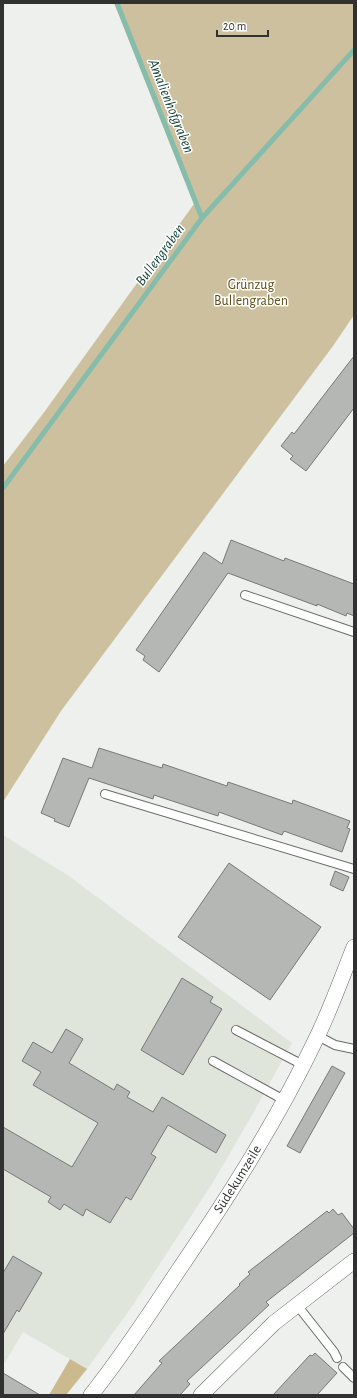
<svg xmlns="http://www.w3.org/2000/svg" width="357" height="1398" font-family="'Alegreya Sans',sans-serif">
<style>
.built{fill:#dfe5db}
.green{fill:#ccc09e}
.forest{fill:#caba8e}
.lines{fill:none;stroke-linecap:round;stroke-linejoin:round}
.stream{stroke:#86bcab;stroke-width:5}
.building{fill:#b4b7b4;stroke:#777a78}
.service-casing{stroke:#6a6c69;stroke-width:10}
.minor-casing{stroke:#6a6c69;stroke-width:16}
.service{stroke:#fff;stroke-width:8}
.minor{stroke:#fff;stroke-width:15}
.labels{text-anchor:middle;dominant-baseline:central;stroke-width:3;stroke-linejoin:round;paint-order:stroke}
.park-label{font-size:14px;fill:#5f4e19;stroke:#fff}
.street-label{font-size:14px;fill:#303130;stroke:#fff}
.water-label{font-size:15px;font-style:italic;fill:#0f3f33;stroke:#fff}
</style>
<rect width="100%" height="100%" fill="#eef0ed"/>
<path class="built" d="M3 835 69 876 292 1043 251 1117 212 1184 133 1305 87 1369 23 1332 3 1366Z"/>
<path class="green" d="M114 3H354V315L333 346 61 711 3 802V466L45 411 194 204Z"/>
<path class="forest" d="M70 1359 87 1369 66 1395H49Z"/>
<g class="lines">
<g class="stream">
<path d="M117 3 202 218"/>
<path d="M3 488 202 218 354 50"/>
</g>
</g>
<g class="building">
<path d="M354 356V408L306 471 290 459 293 456 281 446 292 432 294 434Z"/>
<path d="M231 540 284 561 285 558 354 584V616L347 613 346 616 317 604V606L228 573 159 672 143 660 145 656 136 650 204 552 222 564Z"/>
<path d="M99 748 162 768 163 764 227 786 228 782 292 804 293 800 350 821 347 828 350 829 342 852 284 831 282 835 219 812 218 816 154 795 153 799 89 778 69 827 54 821 55 819 41 813 63 758 92 768Z"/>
<path d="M229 863 321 927 270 1000 178 937Z"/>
<path d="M335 871 349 877 343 891 330 885Z"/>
<path d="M182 978 213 997 210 1002 222 1009 183 1075 141 1050Z"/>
<path d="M66 1029 83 1039 69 1063 114 1090 117 1084 130 1092 127 1097 153 1112 162 1097 226 1135 216 1153 168 1125 151 1154 156 1157 131 1200 126 1197 110 1223 86 1209 83 1216 64 1204 60 1210 48 1202 51 1197 3 1169V1127L72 1167 98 1123 33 1085 41 1072 22 1061 33 1042 52 1053Z"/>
<path d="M332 1066 345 1073 300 1153 287 1146Z"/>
<path d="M333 1209 338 1215 342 1213 354 1229V1233L266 1302 269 1305 187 1381 190 1384 180 1395H134L162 1363 159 1361 240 1285 239 1284 250 1274 248 1272 327 1211 329 1213Z"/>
<path d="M13 1256 42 1273 19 1312 17 1310 3 1334V1273Z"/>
<path d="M315 1353 337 1373 317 1395H273L310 1355 312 1356Z"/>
<path d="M3 1373 40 1395H3Z"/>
</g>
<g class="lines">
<defs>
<g id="service">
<path d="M245 595 354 632"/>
<path d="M105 794 354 869"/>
<path d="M236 1030 303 1065"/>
<path d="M318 1036 335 1045 354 1049"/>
<path d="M213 1061 284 1100"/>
<path d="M297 1305 334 1352 337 1358"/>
<path d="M343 1367 354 1378"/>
</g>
<g id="minor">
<path id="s1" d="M91 1395C123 1355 150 1313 178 1271 229 1196 278 1119 317 1037 331 1008 342 977 354 947"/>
<path d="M201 1395 274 1323 354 1261"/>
</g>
</defs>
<use href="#service" class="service-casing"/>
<use href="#minor" class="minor-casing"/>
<use href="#service" class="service"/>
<use href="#minor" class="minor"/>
</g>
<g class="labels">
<g class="park-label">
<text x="251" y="285">Grünzug<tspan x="251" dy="16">Bullengraben</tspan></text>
</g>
<g class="street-label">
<text stroke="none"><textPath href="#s1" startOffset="261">Südekumzeile</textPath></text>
</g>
<g class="water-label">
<text transform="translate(171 106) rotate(68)">Amalienhofgraben</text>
<text transform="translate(160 255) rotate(-54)">Bullengraben</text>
</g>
</g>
<rect width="357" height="1398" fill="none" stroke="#303130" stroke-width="8"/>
<path d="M217 30v6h51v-6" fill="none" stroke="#303130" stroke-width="2"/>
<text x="223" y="30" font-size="12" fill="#303130" stroke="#ffffff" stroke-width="3" paint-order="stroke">20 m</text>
</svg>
